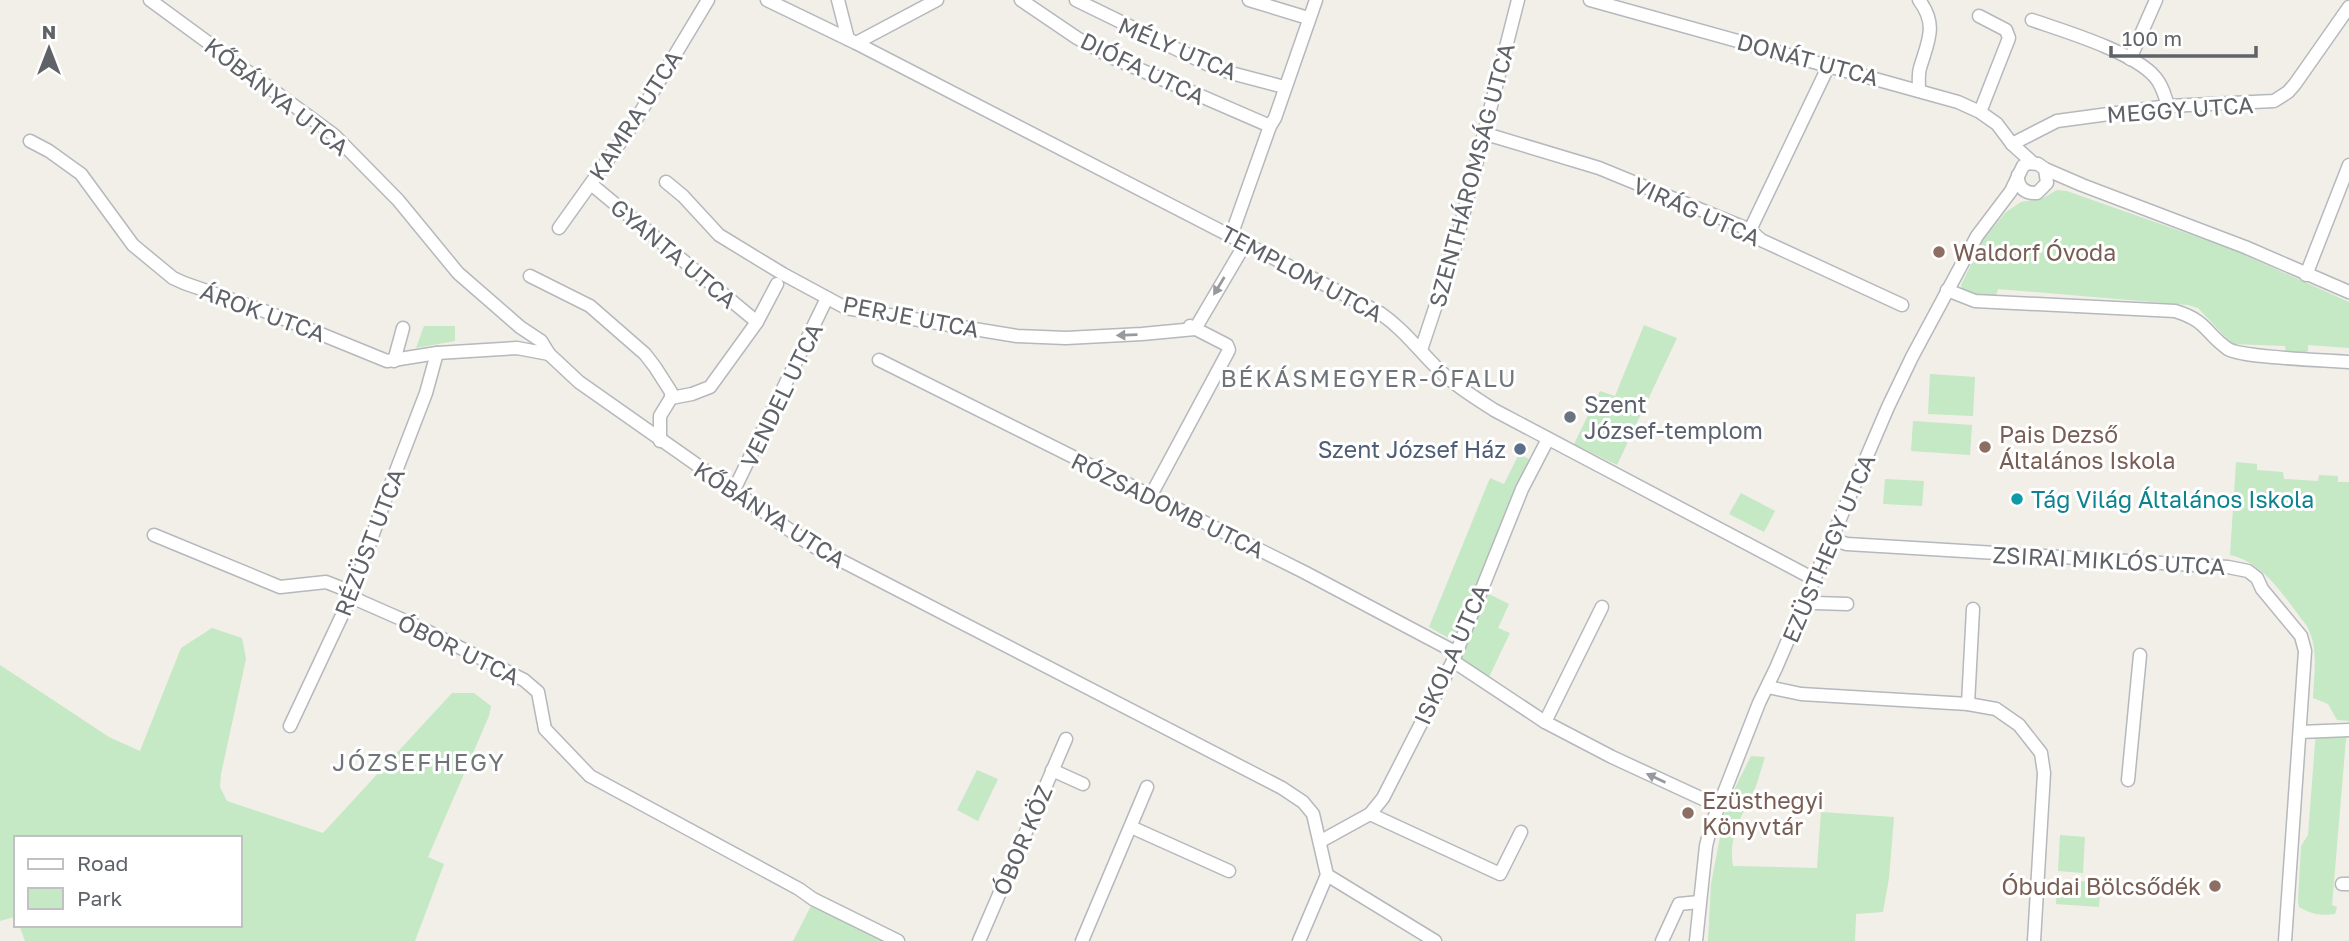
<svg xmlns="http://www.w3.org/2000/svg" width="2349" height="941" font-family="'Golos Text',sans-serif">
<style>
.green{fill:#c5e8c5}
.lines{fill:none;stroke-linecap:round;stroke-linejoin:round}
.minor-casing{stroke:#b5b8bc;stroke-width:15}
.minor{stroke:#fff;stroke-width:12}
.oneway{fill:#979a9d}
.education-dot{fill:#8d6e63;stroke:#fff;stroke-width:2.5}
.worship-dot{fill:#6b7280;stroke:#fff;stroke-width:2.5}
.service-dot{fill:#5c6f8a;stroke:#fff;stroke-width:2.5}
.culture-dot{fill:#0f9aa8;stroke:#fff;stroke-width:2.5}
.labels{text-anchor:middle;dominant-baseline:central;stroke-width:6;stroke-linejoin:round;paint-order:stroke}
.street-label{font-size:23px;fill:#5f6368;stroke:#fff}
.education-label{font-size:23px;fill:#785e54;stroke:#fff;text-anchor:start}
.worship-label{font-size:23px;fill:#5b616d;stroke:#fff;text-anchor:start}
.service-label{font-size:23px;fill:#4e5e75;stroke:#fff;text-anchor:end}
.culture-label{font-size:23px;fill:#0d838f;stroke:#fff;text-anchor:start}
.neighbourhood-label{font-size:24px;letter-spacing:2px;fill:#70757a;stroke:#fff}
</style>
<rect width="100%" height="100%" fill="#f1efe8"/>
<g class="green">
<path d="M2057 190 2067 191 2234 250 2349 302V348L2308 345V351L2304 353 2286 352 2285 346 2232 344 2198 308 2188 305 1998 289 1996 296 1969 294 1963 291 1961 285 1984 238 2006 212 2021 202 2043 198Z"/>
<path d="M1644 325 1677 338 1617 465 1574 444 1600 391 1615 396Z"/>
<path d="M424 326H455V341L416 348Z"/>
<path d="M1930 374 1975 377 1973 416 1928 414Z"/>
<path d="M1913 421 1972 425 1970 455 1911 451Z"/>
<path d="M1519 454 1531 460 1512 496 1454 641 1429 627 1490 478 1504 484Z"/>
<path d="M2236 462 2257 464V470L2283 472 2284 479 2318 481 2319 475 2338 476V482H2349V721L2337 720 2328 704 2313 698C2314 673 2319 649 2307 626 2285 599 2266 563 2230 555Z"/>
<path d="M1885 479 1924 481 1922 506 1883 504Z"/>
<path d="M1741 493 1775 511 1764 532 1729 514Z"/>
<path d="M1487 593 1509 604 1498 628 1510 633 1489 677 1460 657Z"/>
<path d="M212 628 242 638 246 659 221 774 220 787 227 801 323 833 452 693H474L491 706 489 716 428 857 444 864 415 941H25L19 925H240V838H16V919L14 917 0 921V665L109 737 140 751 181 648Z"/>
<path d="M2316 730 2349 735 2346 739 2332 905 2337 907 2335 914C2320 916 2311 914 2299 907L2298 900 2301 846 2308 835Z"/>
<path d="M1751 756 1765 757C1761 769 1758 782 1753 793 1741 817 1728 838 1733 866L1817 868 1821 812 1894 817 1889 878 1883 912 1856 914 1855 941H1708L1711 884 1726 806Z"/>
<path d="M977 770 998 779 978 821 957 810Z"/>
<path d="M2060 835 2085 837 2083 873 2058 871Z"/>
<path d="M2057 880 2101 882 2099 907 2056 904Z"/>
<path d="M811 906 884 941H793Z"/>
</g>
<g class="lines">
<defs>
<g id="minor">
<path d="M150 0 334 135 398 200 458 273 520 327 541 341 549 354 579 382 811 545 1282 788 1303 802 1313 814 1327 875 1435 941"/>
<path d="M767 0 856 43 1380 313C1402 328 1417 348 1436 367 1453 384 1474 397 1494 410L1814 579"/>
<path d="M838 0 848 39"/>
<path d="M1021 0 1077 38 1111 57 1270 126"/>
<path d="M1076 0 1207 64 1231 73 1284 87"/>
<path d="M1249 0 1308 18"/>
<path d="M1590 0 1958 102 1980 112 1997 124 2012 144 2033 163"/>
<path d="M1979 16 2006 30 2009 38 1980 112"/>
<path d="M2032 20C2064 31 2134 52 2155 77 2162 85 2165 96 2168 106"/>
<path d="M856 43 937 0"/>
<path d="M2130 59 2156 0"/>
<path d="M1919 90C1919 83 1918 75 1920 68 1928 41 1938 25 1919 0"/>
<path d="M1486 134 1599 168 1750 230 1761 240 1902 305"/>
<path d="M30 141 49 151 81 174 133 245 173 278 184 283 267 312 387 361 437 353 517 348 549 354"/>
<path d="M2012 144 2057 121 2168 106 2274 101 2288 92 2295 84 2349 7"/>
<path d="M2018 175C2017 187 2025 194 2037 193L2047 183 2045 169"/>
<path d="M666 182 683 196 719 235 783 274 846 308 1017 336 1066 338 1142 334 1195 329 1245 244"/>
<path d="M591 184 757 322"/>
<path d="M559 228 634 123 708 0"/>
<path d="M1750 230 1829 65"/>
<path d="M1231 236 1270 126 1275 118 1316 0"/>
<path d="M2306 275 2349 165"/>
<path d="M530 276 590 306 645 354 655 367 671 392V398L660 416V441"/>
<path d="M1947 290 1975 301 2175 311C2208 321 2205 333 2228 349 2243 358 2327 360 2349 362"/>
<path d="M1421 350 1454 251 1518 0"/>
<path d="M879 360 1304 572 1455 652"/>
<path d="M394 361 403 328"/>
<path d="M671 398 692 394 710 387 757 322 777 284"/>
<path d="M733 492 827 298"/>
<path d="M1150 497 1229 350 1227 345 1190 326"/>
<path d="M154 535 280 587 326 582 344 589 360 601 417 626 524 680 538 692 545 729 590 776 799 889 813 899 898 941"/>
<path d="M1831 539 1847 544 2228 567 2248 571 2257 578 2262 589 2301 636 2305 651 2285 941"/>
<path d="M1805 600 1815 603 1847 604"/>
<path d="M1453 661 1545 722 1612 757 1718 806"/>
<path d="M1768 687 1801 694 1968 704 1996 709 2019 725 2041 753 2044 773 2034 941"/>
<path d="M1968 704 1973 609"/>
<path d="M1545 722 1602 607"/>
<path d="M290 726 352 594 386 497 426 393 437 353"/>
<path d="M2300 732 2349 730"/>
<path d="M1052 770 1083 784"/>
<path d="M2128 780 2140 655"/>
<path d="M1370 814 1500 874 1521 832"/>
<path d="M1131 827 1229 871"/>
<path d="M1321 841 1370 814 1383 798 1453 661 1522 489 1548 439"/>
<path d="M2342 884H2349"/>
<path d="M979 941 1066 739"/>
<path d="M1082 941 1147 787"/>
<path d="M1299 941 1327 875"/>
<path d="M1662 941 1679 904 1699 902"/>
<path d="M1696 941 1706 846 1711 826 1759 703 1776 668 1888 407 1912 357 1977 236 2011 191 2023 166 2028 163 2038 164 2045 169 2082 185 2245 247 2349 292"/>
</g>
</defs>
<use href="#minor" class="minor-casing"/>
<use href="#minor" class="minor"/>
</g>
<defs><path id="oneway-solid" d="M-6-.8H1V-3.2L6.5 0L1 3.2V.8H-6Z" transform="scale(1.75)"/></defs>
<g class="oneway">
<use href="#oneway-solid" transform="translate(1219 286) rotate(121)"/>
<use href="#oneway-solid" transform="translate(1127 335) rotate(178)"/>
<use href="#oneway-solid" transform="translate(1656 778) rotate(-155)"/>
</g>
<g class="education-dot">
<circle cx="1939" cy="252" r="7"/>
<circle cx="1985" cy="447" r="7"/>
<circle cx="1688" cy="813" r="7"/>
<circle cx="2215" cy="886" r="7"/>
</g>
<circle class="worship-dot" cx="1570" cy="417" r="7"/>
<circle class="service-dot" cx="1520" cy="449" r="7"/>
<circle class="culture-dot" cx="2017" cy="499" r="7"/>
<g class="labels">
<g class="street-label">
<text transform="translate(1178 48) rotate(23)">MÉLY UTCA</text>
<text transform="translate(1808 59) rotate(15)">DONÁT UTCA</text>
<text transform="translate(1143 68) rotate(26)">DIÓFA UTCA</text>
<text transform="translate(277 96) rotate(38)">KŐBÁNYA UTCA</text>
<text transform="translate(2180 109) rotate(-4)">MEGGY UTCA</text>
<text transform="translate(635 115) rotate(-57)">KAMRA UTCA</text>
<text transform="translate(1471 175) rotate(-75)">SZENTHÁROMSÁG UTCA</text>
<text transform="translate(1697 211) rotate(24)">VIRÁG UTCA</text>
<text transform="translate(674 253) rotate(40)">GYANTA UTCA</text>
<text transform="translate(1302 273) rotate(28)">TEMPLOM UTCA</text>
<text transform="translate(263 312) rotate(20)">ÁROK UTCA</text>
<text transform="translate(911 316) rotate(11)">PERJE UTCA</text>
<text transform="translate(781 395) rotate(-64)">VENDEL UTCA</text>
<text transform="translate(1168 505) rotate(26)">RÓZSADOMB UTCA</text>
<text transform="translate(770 514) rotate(33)">KŐBÁNYA UTCA</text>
<text transform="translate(369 542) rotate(-69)">RÉZÜST UTCA</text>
<text transform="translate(1828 548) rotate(-67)">EZÜSTHEGY UTCA</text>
<text transform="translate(2109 560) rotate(3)">ZSIRAI MIKLÓS UTCA</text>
<text transform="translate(459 649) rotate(26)">ÓBOR UTCA</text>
<text transform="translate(1451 654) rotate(-66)">ISKOLA UTCA</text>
<text transform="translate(1022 840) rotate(-67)">ÓBOR KÖZ</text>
</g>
<g class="education-label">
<text x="1953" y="252">Waldorf Óvoda</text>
<text x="1999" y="434">Pais Dezső<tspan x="1999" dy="26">Általános Iskola</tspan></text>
<text x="1702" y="800">Ezüsthegyi<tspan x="1702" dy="26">Könyvtár</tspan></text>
<text x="2201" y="886" text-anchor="end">Óbudai Bölcsődék</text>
</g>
<g class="worship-label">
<text x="1584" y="404">Szent<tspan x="1584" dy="26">József-templom</tspan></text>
</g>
<g class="service-label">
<text x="1506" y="449">Szent József Ház</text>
</g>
<g class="culture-label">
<text x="2031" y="499">Tág Világ Általános Iskola</text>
</g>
<g class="neighbourhood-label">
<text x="1369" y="377">BÉKÁSMEGYER-ÓFALU</text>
<text x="419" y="761">JÓZSEFHEGY</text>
</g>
</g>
<rect x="14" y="836" width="228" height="91" fill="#ffffff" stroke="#bfc1c3" stroke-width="2"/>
<rect x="28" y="859" width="35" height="10" fill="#ffffff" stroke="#bfc1c3" stroke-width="2"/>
<text x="77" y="871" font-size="21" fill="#5f6368">Road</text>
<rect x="28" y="888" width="35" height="21" fill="#c5e8c5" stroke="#bfc1c3" stroke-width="2"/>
<text x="77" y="906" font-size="21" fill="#5f6368">Park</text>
<g transform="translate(49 49)" stroke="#ffffff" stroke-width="5" paint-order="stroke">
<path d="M0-5L12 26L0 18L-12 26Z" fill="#5f6368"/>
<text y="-10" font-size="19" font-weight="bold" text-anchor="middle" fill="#5f6368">N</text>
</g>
<path d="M2111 46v10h145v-10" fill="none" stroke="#5f6368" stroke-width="3.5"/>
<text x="2122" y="46" font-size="21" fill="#5f6368" stroke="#ffffff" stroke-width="5" paint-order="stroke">100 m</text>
</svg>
